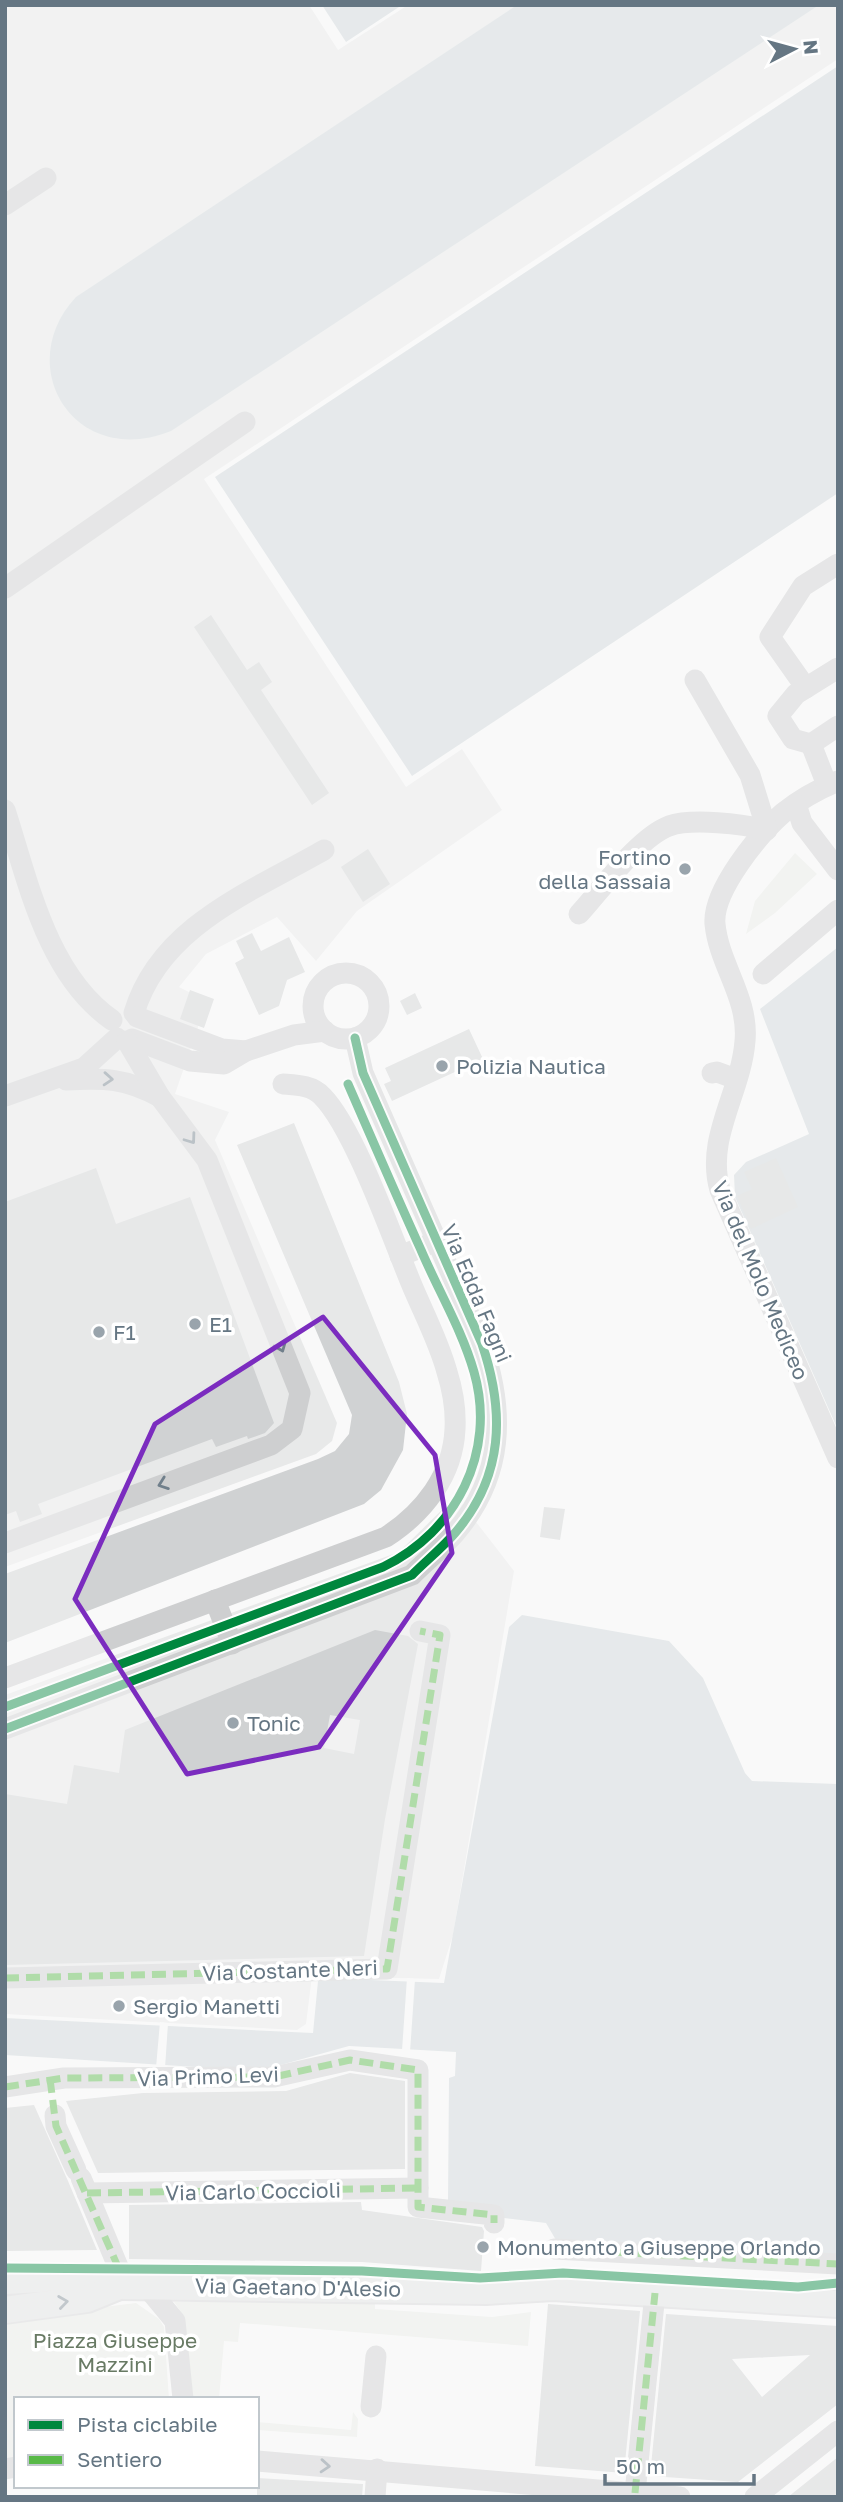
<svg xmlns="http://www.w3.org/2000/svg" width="843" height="2502" font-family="'Golos Text',sans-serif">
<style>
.built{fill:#e8e9e9}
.green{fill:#e8ebe6}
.water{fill:#ced6d9}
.pier{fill:#f9f9f9}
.building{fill:#d0d2d3;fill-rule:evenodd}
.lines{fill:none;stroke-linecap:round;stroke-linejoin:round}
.major-casing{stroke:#d5d6d7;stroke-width:30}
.minor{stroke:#cecfd0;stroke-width:21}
.major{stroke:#e1e2e2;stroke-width:26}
.quiet{stroke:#58b947;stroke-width:7;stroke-dasharray:14 7;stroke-linecap:butt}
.cycleway-casing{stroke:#fff;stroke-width:13}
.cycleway{stroke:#00873e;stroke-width:9}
.oneway{stroke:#707f8b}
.oneway2{stroke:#7e8c96}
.marked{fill:none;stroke:#7b2cbf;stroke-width:5;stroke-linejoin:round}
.poi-dot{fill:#99a4ac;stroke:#fff;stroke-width:2.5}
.labels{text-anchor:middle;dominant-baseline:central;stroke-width:7;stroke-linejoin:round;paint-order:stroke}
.poi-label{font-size:21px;fill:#657683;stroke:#fff;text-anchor:start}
.street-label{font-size:21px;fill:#657683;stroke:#fff}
.park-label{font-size:21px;fill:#687a64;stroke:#fff}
</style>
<rect width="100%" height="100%" fill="#f9f9f9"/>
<g class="built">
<path d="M5 5H309L338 50 408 5H838V59L204 479 406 787 462 749 502 810 357 911 316 961 277 917 206 954 179 987 207 1001 175 1094 229 1112 215 1140 337 1423 332 1441 316 1454 5 1567Z"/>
<path d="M456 1496 514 1571 453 1935 439 1979 312 1976 306 2024 297 2030 5 2014V1695L399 1552Z"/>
</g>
<g class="green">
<path d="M795 853 817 874 775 913 746 934 755 901Z"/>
<path d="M174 2302H375V2309L492 2317 531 2312 528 2346 240 2323 238 2342 224 2341 219 2399H193L184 2316Z"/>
<path d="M136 2303 159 2319 164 2327 169 2399H16V2459L5 2461V2319Z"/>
<path d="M353 2412 358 2419 357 2437 257 2430V2422L351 2430Z"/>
</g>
<g class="water">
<path d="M322 5H402L346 42Z"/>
<path d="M517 5H819L171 431C73 470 12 365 76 297Z"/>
<path d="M838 66V493L412 776 215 477Z"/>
<path d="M838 947V1430L735 1197 734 1175 746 1162 809 1134 760 1009Z"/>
<path d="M522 1615 669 1641 703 1678 745 1773 752 1781 838 1784V2260L560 2247 546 2223 496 2217 448 2201 449 2078 455 2076 456 2052 349 2046 259 2071 5 2055V2018L313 2033 318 1981 322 1978 444 1983 509 1627Z"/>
</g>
<g class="pier">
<path d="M407 1978 415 1979 410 2052 402 2051Z"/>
<path d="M160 2022 168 2023 165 2068H156Z"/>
</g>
<g class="building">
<path d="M211 615 247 670 259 662 272 682 261 690 329 793 312 805 194 627Z"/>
<path d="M368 849 390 884 363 902 341 867Z"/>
<path d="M252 933 261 951 289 937 305 972 287 980 279 1006 259 1015 235 963 244 958 236 941Z"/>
<path d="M190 990 214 999 204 1028 180 1019Z"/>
<path d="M415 993 422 1008 407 1015 400 1001Z"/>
<path d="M469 1029 483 1059 392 1101 384 1084 391 1081 385 1068Z"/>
<path d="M294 1123 399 1382 407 1414 403 1450 381 1490 364 1504 5 1643V1574L318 1459 335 1451 349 1434 352 1415 237 1145Z"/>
<path d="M776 1158 798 1207 751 1229 737 1196 752 1189 744 1172Z"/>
<path d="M96 1168 116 1224 190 1197 274 1423 265 1433 248 1439 247 1436 216 1447 212 1439 38 1504 42 1514 20 1522 16 1511 5 1515V1202Z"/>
<path d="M544 1507 565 1509 560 1540 540 1537Z"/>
<path d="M375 1630 408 1636 418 1644 385 1819 364 1956 5 1965V1794L67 1804 74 1765 119 1773 125 1730ZM330 1715 360 1720 354 1754 324 1748Z"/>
<path d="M350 2073 405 2081V2169L98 2173 66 2101 143 2093 286 2091Z"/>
<path d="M34 2105 68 2181 97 2250 5 2251V2108Z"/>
<path d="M361 2202 362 2210 482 2227 484 2231 481 2271 362 2262 129 2259V2205Z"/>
<path d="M548 2304 640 2311 624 2473 535 2466Z"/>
<path d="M666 2314 838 2326V2404L738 2482 650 2476ZM810 2355 762 2397 732 2359Z"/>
<path d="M838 2457V2497H788Z"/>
<path d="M257 2478 363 2484 362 2497H257Z"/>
</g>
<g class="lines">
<defs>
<g id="major">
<path d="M5 2281 75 2277 119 2286 486 2291 553 2287 838 2304"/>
<path d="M5 2310 87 2299 119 2286"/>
</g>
</defs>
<use href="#major" class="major-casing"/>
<g class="minor">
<path d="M5 205 46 178"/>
<path d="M5 588 245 422"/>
<path d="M806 688 770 637 803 586 838 564"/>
<path d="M811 744 793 739 778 716 796 694 838 668"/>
<path d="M838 781C819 789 799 800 783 813 759 834 712 891 715 924 719 965 749 998 745 1041 741 1093 705 1138 720 1190L838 1458"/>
<path d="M827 785 811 744 838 726"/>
<path d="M796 804 802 823 838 870"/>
<path d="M5 810C28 881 47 975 112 1020"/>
<path d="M579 914C602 889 638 838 669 826 692 818 743 824 767 830L750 775 695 680"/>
<circle cx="346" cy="1006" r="33"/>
<path d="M763 974 838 910"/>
<path d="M134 1013C160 926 251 892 324 850"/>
<path d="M137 1017 222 1049 246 1051"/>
<path d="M132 1039 190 1061 224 1064 246 1051 294 1035 325 1031"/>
<path d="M712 1073 717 1072 736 1079"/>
<path d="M66 1080C105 1078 125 1078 160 1097"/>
<path d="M5 1096 84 1068 117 1038"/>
<path d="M400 1256 437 1241"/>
<path d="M5 1543 271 1445 292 1429 300 1393 207 1160 160 1097 127 1041"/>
<path d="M215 1600 232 1644"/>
<path d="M5 1678 386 1537C423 1513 453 1476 455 1429 456 1410 453 1391 447 1372 439 1342 423 1312 411 1283 392 1237 354 1128 322 1096 312 1085 296 1085 283 1084"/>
<path d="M5 1729 412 1575C426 1561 442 1548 455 1533 504 1476 505 1412 482 1344L363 1073 355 1038"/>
<path d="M5 1978 387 1969 440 1635 420 1631"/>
<path d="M5 2087 64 2078 274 2077 350 2060 418 2070V2207L494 2215V2223"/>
<path d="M55 2115 56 2126 76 2170"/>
<path d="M81 2178 119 2269"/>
<path d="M87 2193 418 2188"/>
<path d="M554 2249 838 2264"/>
<path d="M146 2286 175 2321 183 2399"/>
<path d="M371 2407 376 2356"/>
<path d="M257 2461 680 2497"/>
<path d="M5 2469 16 2467"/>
<path d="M635 2493 655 2293"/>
<path d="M375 2497 377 2469"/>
<path d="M755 2497 838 2431"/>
</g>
<use href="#major" class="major"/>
<g class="quiet">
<path d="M5 1978 387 1969 440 1635 420 1631"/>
<path d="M50 2079 56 2126 119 2269"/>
<path d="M5 2087 64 2078 274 2077 350 2060 418 2070V2207L494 2215V2223"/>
<path d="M87 2193 418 2188"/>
<path d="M554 2249 838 2264"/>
<path d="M635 2493 655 2293"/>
</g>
<defs>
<g id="cycleway">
<path d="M5 1707 383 1567C456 1532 497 1452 474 1372 462 1330 438 1290 421 1250 396 1195 372 1139 348 1084"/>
<path d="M5 1729 412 1575C426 1561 442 1548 455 1533 504 1476 505 1412 482 1344L363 1073 355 1038"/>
<path d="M5 2268 362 2271 480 2278 563 2273 798 2287 838 2283"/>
</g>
</defs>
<use href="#cycleway" class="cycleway-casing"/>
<use href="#cycleway" class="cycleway"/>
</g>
<defs><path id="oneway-chevron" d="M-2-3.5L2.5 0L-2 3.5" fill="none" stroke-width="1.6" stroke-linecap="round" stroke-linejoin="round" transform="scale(1.75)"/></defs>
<g class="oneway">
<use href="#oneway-chevron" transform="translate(108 1079) rotate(4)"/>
<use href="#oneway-chevron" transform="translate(191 1139) rotate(54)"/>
<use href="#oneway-chevron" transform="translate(281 1347) rotate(68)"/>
<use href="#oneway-chevron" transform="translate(163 1484) rotate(160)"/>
<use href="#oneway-chevron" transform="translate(325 2466) rotate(4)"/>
</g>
<use class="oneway2" href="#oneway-chevron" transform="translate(63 2302) rotate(-8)"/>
<path d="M0 0H843V2502H0ZM323 1317 435 1455 452 1553 319 1747 187 1774 75 1599 155 1424Z" fill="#f9f9f9" fill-opacity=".55" fill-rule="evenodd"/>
<path class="marked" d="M323 1317 435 1455 452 1553 319 1747 187 1774 75 1599 155 1424Z"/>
<g class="poi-dot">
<circle cx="685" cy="869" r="7"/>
<circle cx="442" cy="1066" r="7"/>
<circle cx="195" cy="1324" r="7"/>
<circle cx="99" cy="1332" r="7"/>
<circle cx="233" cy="1723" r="7"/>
<circle cx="119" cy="2006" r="7"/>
<circle cx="483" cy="2247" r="7"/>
</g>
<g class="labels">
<g class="poi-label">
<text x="671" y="857" text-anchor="end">Fortino<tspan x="671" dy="24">della Sassaia</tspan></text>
<text x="456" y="1066">Polizia Nautica</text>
<text x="209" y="1324">E1</text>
<text x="113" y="1332">F1</text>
<text x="247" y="1723">Tonic</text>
<text x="133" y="2006">Sergio Manetti</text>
<text x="497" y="2247">Monumento a Giuseppe Orlando</text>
</g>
<g class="street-label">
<text transform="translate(761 1280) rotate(67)">Via del Molo Mediceo</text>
<text transform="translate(477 1293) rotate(67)">Via Edda Fagni</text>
<text transform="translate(290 1970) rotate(-2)">Via Costante Neri</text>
<text transform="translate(208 2076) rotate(-2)">Via Primo Levi</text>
<text transform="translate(253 2191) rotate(-1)">Via Carlo Coccioli</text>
<text transform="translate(298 2287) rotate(1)">Via Gaetano D'Alesio</text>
</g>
<g class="park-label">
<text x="115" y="2340">Piazza Giuseppe<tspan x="115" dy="24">Mazzini</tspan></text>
</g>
</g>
<rect width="843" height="2502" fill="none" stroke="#657683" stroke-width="14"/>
<rect x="14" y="2397" width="245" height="91" fill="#ffffff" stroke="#c1c8cd" stroke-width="2"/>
<rect x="28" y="2420" width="35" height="10" fill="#00873e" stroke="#c1c8cd" stroke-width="2"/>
<text x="77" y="2432" font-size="21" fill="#657683">Pista ciclabile</text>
<rect x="28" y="2455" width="35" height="10" fill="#58b947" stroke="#c1c8cd" stroke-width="2"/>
<text x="77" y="2467" font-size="21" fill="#657683">Sentiero</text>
<g transform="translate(794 49) rotate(84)" stroke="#ffffff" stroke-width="5" paint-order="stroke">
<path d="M0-5L12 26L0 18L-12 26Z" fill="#657683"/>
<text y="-10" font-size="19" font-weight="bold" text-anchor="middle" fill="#657683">N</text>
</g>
<path d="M605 2474v10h149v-10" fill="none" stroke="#657683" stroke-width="3.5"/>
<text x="616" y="2474" font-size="21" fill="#657683" stroke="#ffffff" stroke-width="5" paint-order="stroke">50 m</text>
</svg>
